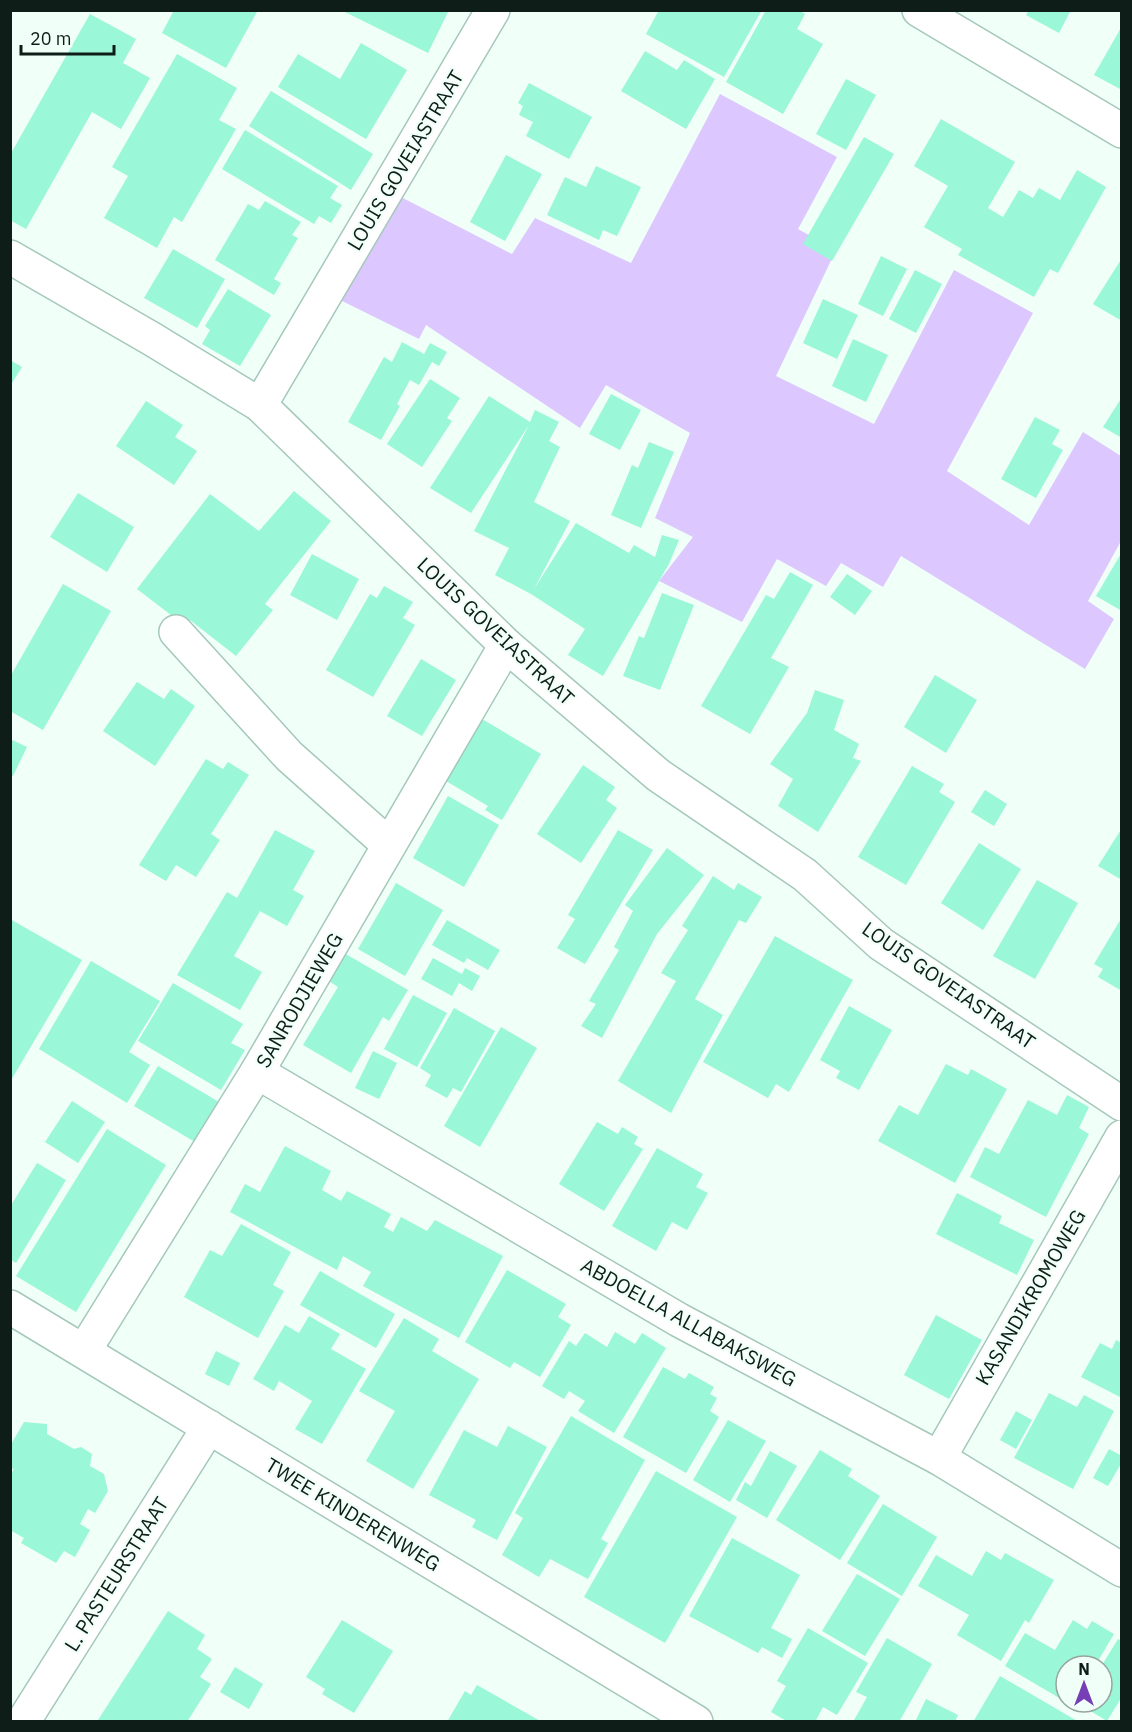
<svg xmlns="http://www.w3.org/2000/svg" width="1132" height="1732" font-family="'IBM Plex Sans',sans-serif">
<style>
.green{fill:#dcc7fe}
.building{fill:#9af7d8}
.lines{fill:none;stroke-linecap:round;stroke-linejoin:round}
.minor-casing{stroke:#a5c8bb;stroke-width:36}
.tertiary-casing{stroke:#a5c8bb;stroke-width:36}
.minor{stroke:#fff;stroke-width:33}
.tertiary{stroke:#fff;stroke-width:33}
.labels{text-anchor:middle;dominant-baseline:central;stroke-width:4.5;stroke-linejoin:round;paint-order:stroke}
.street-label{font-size:20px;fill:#0f1d18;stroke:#f1fff9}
</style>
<rect width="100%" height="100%" fill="#f1fff9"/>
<path class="green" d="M720 94 837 157 798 229 836 250 776 376 874 424 954 270 1033 313 947 471 1029 525 1083 432 1121 456V541L1088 601 1114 619 1085 669 901 556 883 587 841 563 826 586 777 559 742 622 659 581 693 537 655 518 690 433 606 385 580 428 426 325 419 339 336 298 397 195 512 254 535 218 631 263Z"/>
<g class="building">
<path d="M174 10H258L226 68 162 33Z"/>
<path d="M346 10H449L428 53 345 12Z"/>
<path d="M659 10H762L724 77 646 34Z"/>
<path d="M766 10H799L805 14 797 29 823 44 783 114 726 82Z"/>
<path d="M1029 10H1071L1059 33 1026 15Z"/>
<path d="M90 14 136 39 123 63 150 78 121 129 92 112 26 229 10 220V155Z"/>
<path d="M1122 26V90L1094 75Z"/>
<path d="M361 43 407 70 366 139 278 87 298 54 340 79Z"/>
<path d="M645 51 677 70 684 60 715 79 686 129 621 91Z"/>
<path d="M177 54 237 88 219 120 236 129 182 222 174 217 157 248 104 218 128 176 112 167Z"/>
<path d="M846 79 876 95 846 150 816 134Z"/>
<path d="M529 83 592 117 569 159 526 136 533 122 519 115 523 106 518 103Z"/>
<path d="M271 91 373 154 351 190 249 126Z"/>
<path d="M941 119 1015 162 988 208 1003 217 1019 190 1033 198 1039 188 1060 200 1077 170 1106 187 1058 273 1050 269 1034 297 958 255 962 249 924 227 948 186 914 166Z"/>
<path d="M245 130 338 186 330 198 342 205 331 223 319 216 314 224 222 169Z"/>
<path d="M864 137 894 154 832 261 803 244Z"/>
<path d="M506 155 542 174 505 241 470 222Z"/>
<path d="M596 166 641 187 617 236 603 230 599 240 547 215 565 177 586 187Z"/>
<path d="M265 201 301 222 292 235 298 238 274 279 281 283 274 295 215 260 248 204 259 210Z"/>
<path d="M173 249 225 279 197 328 144 298Z"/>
<path d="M881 256 907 269 883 316 858 304Z"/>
<path d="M1122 258V321L1093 304Z"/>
<path d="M915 270 942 284 916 333 889 319Z"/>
<path d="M228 289 271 315 240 366 202 344 210 330 205 326Z"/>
<path d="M823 299 858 315 837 359 803 343Z"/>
<path d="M853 339 888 355 866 402 832 386Z"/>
<path d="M402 342 424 354 430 343 447 352 439 366 432 362 419 385 410 380 397 404 400 406 381 440 348 422 384 357 392 362Z"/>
<path d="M10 360 22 367 10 386Z"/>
<path d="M430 379 460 398 447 418 452 421 422 467 387 444Z"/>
<path d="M611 394 641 410 620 450 589 434Z"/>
<path d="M489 396 530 422 535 410 559 422 549 441 560 447 534 502 570 521 534 589 576 523 629 553 634 545 655 557 662 535 679 540 669 564 603 676 568 655 585 629 531 594 495 575 509 548 474 531 529 425 471 513 430 488Z"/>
<path d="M1122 397V438L1103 427Z"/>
<path d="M146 401 183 425 175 437 197 451 174 485 116 446Z"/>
<path d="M1035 417 1060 430 1052 444 1063 450 1036 498 1001 479Z"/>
<path d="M649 442 674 452 641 528 611 515 632 465 638 468Z"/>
<path d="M294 491 331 521 265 604 273 610 236 656 190 620 184 625 137 589 210 494 259 531Z"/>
<path d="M78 493 134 527 107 572 50 537Z"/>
<path d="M1122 552V611L1096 596Z"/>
<path d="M312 554 359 579 337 620 290 595Z"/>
<path d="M790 572 813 585 771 658 789 667 750 734 701 706 766 595 774 599Z"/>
<path d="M847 574 872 591 855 615 830 597Z"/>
<path d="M63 584 111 611 43 730 10 711V677Z"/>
<path d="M384 586 413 602 403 618 415 625 373 697 326 670 370 594 377 598Z"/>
<path d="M662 593 694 605 660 690 623 676 639 636 644 638Z"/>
<path d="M421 659 456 680 422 736 387 716Z"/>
<path d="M935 675 977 700 946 753 904 727Z"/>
<path d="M137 682 164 699 171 689 195 706 155 766 103 731Z"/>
<path d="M815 690 844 700 834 730 859 744 853 758 861 761 818 832 778 806 793 779 770 764 807 713Z"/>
<path d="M482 719 541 754 502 820 485 810 488 806 446 781Z"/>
<path d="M10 739 27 747 13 776 10 775Z"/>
<path d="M206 759 223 769 228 762 249 775 211 834 220 840 196 877 176 865 166 881 139 865Z"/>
<path d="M583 765 615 787 606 800 617 808 581 863 537 834Z"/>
<path d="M912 766 944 784 939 792 955 802 906 885 858 857Z"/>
<path d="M985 790 1007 804 994 826 971 812Z"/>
<path d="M448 796 499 825 464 887 413 858Z"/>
<path d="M1122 828V880L1098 866Z"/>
<path d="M275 830 315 851 293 890 304 896 287 926 260 911 234 956 262 972 240 1010 177 975 227 892 237 898Z"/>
<path d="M618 830 653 850 585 964 557 948 575 919 568 915Z"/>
<path d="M979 843 1021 869 983 930 941 903Z"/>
<path d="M667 848 704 875 657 934 602 1038 581 1026 596 1004 589 1001 619 950 614 947 633 911 625 905Z"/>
<path d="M713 876 734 890 738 883 762 897 746 923 739 920 695 999 723 1015 671 1113 618 1081 676 981 661 973 688 930 682 926Z"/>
<path d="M1037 880 1078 903 1035 979 993 956Z"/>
<path d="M396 883 443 910 405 976 358 949Z"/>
<path d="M1122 917V991L1098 977 1103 969 1094 964Z"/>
<path d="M10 919 82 960 10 1082Z"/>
<path d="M447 920 500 950 488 970 467 958 464 963 432 945Z"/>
<path d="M775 936 853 980 789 1092 776 1084 768 1098 703 1062Z"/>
<path d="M344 953 408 990 389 1021 383 1017 351 1073 303 1045 338 987 329 981Z"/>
<path d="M433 958 462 974 465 968 480 976 472 991 459 983 452 996 421 979Z"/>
<path d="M91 961 160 1001 129 1052 150 1065 127 1103 39 1049Z"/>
<path d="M173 983 243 1024 231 1043 245 1050 221 1090 138 1041Z"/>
<path d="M413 995 447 1013 417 1067 384 1049Z"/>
<path d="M849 1006 892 1030 859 1090 836 1078 840 1071 820 1060Z"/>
<path d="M454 1008 495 1031 461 1092 453 1088 447 1098 425 1086 431 1075 420 1068Z"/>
<path d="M501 1027 537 1048 480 1147 444 1126Z"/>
<path d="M373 1051 397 1063 379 1099 355 1088Z"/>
<path d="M946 1064 968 1075 971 1069 1007 1089 955 1183 878 1141 899 1105 918 1115Z"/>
<path d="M158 1066 219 1102 195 1142 134 1106Z"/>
<path d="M1067 1095 1089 1107 1079 1128 1089 1134 1046 1217 970 1177 985 1147 999 1154 1028 1100 1057 1115Z"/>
<path d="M72 1101 105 1122 78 1163 45 1142Z"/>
<path d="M597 1122 618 1134 622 1127 638 1137 634 1144 643 1149 604 1211 559 1184Z"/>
<path d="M107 1129 166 1165 76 1312 16 1276Z"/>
<path d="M285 1146 331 1171 322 1190 341 1201 347 1191 391 1214 384 1227 393 1232 401 1217 427 1231 435 1220 503 1256 459 1338 363 1286 371 1272 343 1256 337 1270 230 1212 245 1184 260 1192Z"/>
<path d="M657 1148 703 1174 696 1187 708 1193 687 1230 672 1222 656 1251 612 1226Z"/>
<path d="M37 1163 66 1180 16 1263 10 1259V1207Z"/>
<path d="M957 1193 1002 1216 999 1223 1034 1240 1017 1275 936 1234Z"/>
<path d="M241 1224 291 1252 273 1285 284 1291 258 1338 184 1297 210 1250 222 1256Z"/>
<path d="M507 1270 566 1304 558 1317 571 1325 540 1377 514 1362 510 1368 465 1342Z"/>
<path d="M320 1271 395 1314 376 1348 300 1305Z"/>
<path d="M936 1315 982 1340 949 1399 904 1375Z"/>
<path d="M309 1316 340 1334 331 1349 366 1369 322 1444 295 1429 312 1401 279 1381 274 1391 253 1379 285 1325 299 1333Z"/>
<path d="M404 1318 439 1339 432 1351 479 1379 413 1489 366 1461 395 1411 359 1391Z"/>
<path d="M615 1332 635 1344 642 1333 666 1348 614 1433 578 1411 585 1401 569 1391 564 1399 542 1386 569 1341 576 1346 585 1333 607 1347Z"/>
<path d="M1116 1340 1122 1343V1398L1081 1377 1100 1343 1112 1349Z"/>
<path d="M216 1351 240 1363 229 1386 205 1374Z"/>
<path d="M663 1367 685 1379 689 1373 714 1387 710 1394 717 1398 710 1411 719 1417 686 1473 623 1437Z"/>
<path d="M1049 1393 1077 1407 1084 1395 1114 1411 1073 1489 1014 1458Z"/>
<path d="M1016 1411 1032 1420 1016 1449 1000 1440Z"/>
<path d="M571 1416 645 1460 601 1539 608 1543 588 1579 550 1559 539 1577 502 1555 523 1518 515 1513Z"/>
<path d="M728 1420 766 1441 730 1502 693 1480Z"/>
<path d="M24 1422 47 1424V1434L74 1449 81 1447 92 1454 90 1466 104 1474 108 1491 95 1513 88 1509 80 1524 90 1530 75 1557 64 1551 56 1563 21 1543 24 1538 10 1530V1475L14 1469 10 1468V1446Z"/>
<path d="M508 1426 547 1447 497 1540 472 1527 476 1520 429 1495 464 1430 497 1447Z"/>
<path d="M1109 1449 1122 1456V1462L1108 1486 1093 1478Z"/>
<path d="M820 1450 852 1469 848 1476 880 1496 840 1560 776 1520Z"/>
<path d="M770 1451 797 1466 767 1518 736 1500 745 1482 751 1486Z"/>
<path d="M656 1471 737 1517 665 1643 584 1597Z"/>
<path d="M883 1504 937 1537 902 1596 847 1563Z"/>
<path d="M732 1538 800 1575 771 1628 792 1639 782 1658 762 1647 758 1653 689 1616Z"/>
<path d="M986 1551 1001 1560 1005 1553 1054 1580 1029 1623 1025 1620 1001 1661 957 1635 969 1615 918 1586 936 1555 972 1576Z"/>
<path d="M857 1574 900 1599 865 1656 822 1631Z"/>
<path d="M168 1611 205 1635 197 1649 212 1659 200 1677 211 1684 187 1722H101L98 1720Z"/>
<path d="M342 1620 393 1651 354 1713 322 1694 325 1689 306 1677Z"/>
<path d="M1073 1620 1087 1629 1092 1621 1114 1634 1095 1666H1066V1702L1005 1666 1025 1633 1055 1650Z"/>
<path d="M808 1628 868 1663 837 1715 823 1707 815 1722H788L771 1712 786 1686 777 1681Z"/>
<path d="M887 1638 932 1664 899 1722H853L867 1697 856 1692Z"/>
<path d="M1118 1639 1122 1641V1701L1120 1700 1107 1721 1079 1704 1080 1702H1102V1665Z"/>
<path d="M235 1667 263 1684 249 1709 220 1692Z"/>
<path d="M1000 1676 1079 1722H973Z"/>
<path d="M477 1685 542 1722H447L465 1691 471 1695Z"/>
<path d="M926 1699 958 1715 955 1722H915Z"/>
</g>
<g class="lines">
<defs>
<g id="minor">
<path d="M493 10 260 405 506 645 658 775 805 875 881 944 1122 1104"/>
<path d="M919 10 1122 131"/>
<path d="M10 257 152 339 260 405"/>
<path d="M176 632 289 756 389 845"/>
<path d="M257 1072 679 1320 939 1458 1122 1570"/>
<path d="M84 1351 257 1072 506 645"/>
<path d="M939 1458 1122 1137"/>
<path d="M23 1722 209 1427"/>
</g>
<path id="tertiary" d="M10 1307 696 1722"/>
</defs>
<use href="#minor" class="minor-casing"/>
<use href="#tertiary" class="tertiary-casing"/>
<use href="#minor" class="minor"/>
<use href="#tertiary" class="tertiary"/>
</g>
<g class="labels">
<g class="street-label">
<text transform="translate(405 160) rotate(-59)">LOUIS GOVEIASTRAAT</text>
<text transform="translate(496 631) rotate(43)">LOUIS GOVEIASTRAAT</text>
<text transform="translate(949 985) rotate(35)">LOUIS GOVEIASTRAAT</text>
<text transform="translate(299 1000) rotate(-60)">SANRODJIEWEG</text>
<text transform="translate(1030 1297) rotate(-60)">KASANDIKROMOWEG</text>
<text transform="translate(689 1322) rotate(29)">ABDOELLA ALLABAKSWEG</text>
<text transform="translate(353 1514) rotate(31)">TWEE KINDERENWEG</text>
<text transform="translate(116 1574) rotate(-58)">L. PASTEURSTRAAT</text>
</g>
</g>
<rect width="1132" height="1732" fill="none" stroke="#0f1d18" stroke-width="24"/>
<g transform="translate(1084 1684)"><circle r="28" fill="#f1fff9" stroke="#97a59f" stroke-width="1.5"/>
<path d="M0-4.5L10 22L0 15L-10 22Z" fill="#773fb6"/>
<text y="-9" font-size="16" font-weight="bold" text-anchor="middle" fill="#0f1d18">N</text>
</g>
<path d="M21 45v9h93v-9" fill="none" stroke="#0f1d18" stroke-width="3"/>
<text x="30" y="45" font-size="18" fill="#0f1d18" stroke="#f1fff9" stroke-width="4.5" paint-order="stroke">20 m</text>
</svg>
